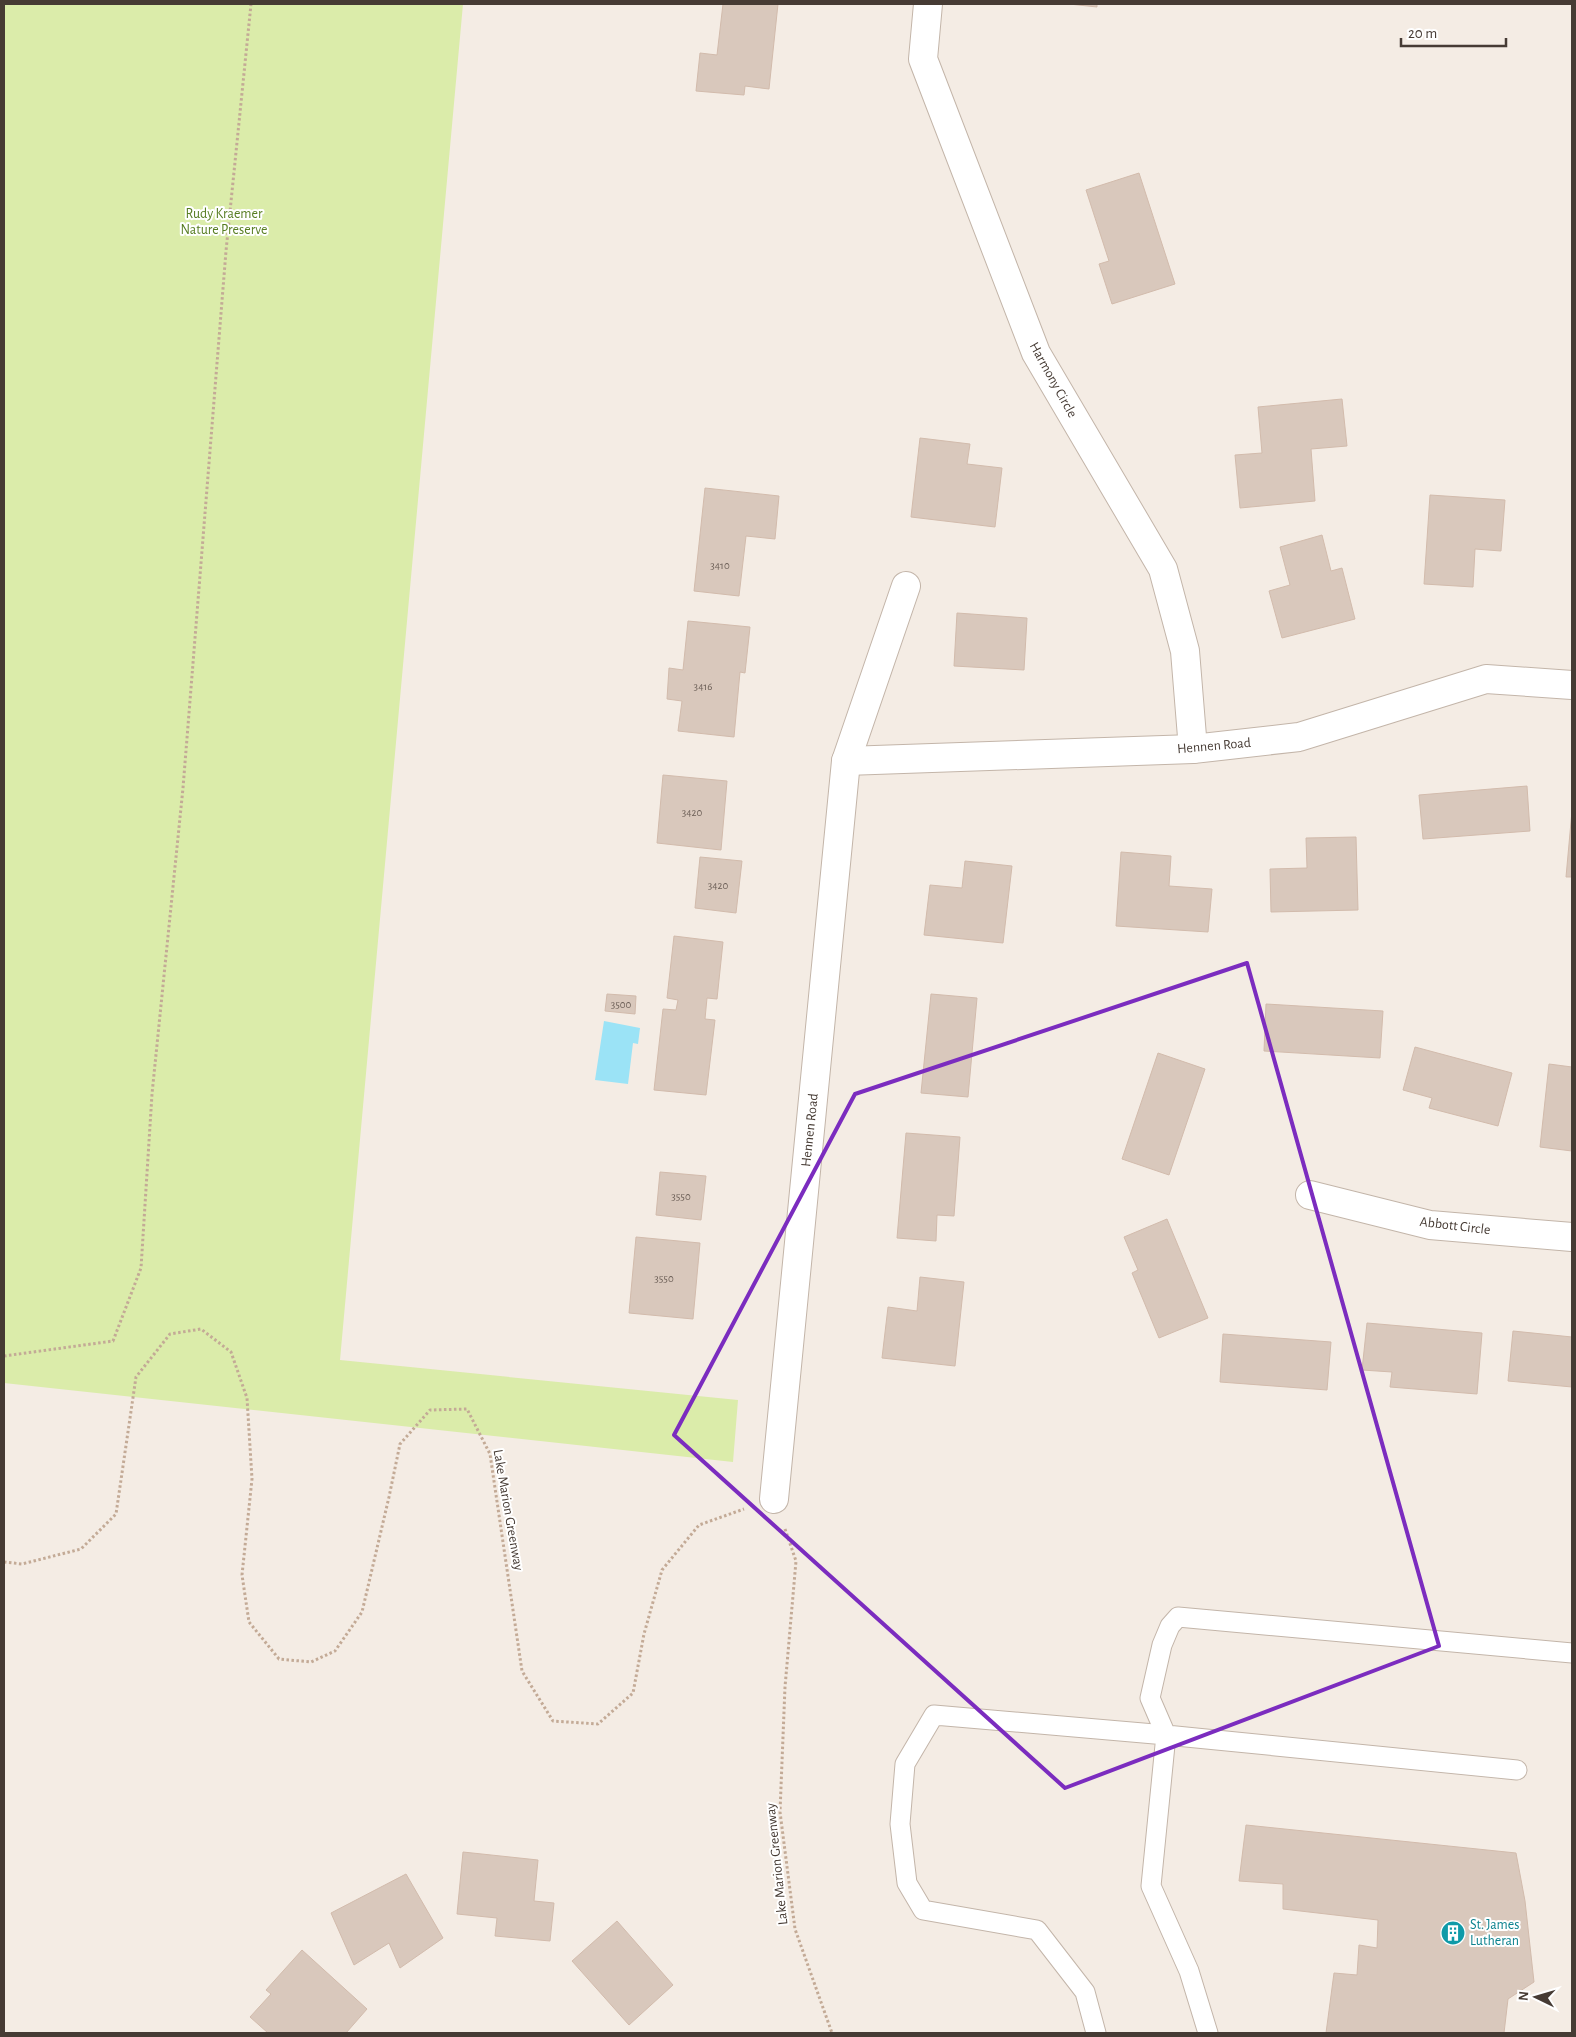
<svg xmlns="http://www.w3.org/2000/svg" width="1576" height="2037" font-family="'Alegreya Sans',sans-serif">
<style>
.green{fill:#dbecaa}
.water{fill:#9be3f6}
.building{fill:#d9c8bc;stroke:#d2bbac}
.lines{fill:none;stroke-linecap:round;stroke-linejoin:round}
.lane-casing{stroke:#c3b5a9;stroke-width:21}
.street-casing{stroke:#c3b5a9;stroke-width:30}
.path{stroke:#c3aa96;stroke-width:3;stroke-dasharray:2.5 2.5;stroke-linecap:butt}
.lane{stroke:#fff;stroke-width:19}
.street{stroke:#fff;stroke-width:28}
.marked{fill:none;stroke:#7b2cbf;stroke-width:4;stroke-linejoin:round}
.labels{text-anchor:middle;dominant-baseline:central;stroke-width:4;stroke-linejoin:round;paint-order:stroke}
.number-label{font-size:11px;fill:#6b5e56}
.park-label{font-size:14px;fill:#577d22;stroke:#fff}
.street-label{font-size:14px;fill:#463b34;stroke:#fff}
.culture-label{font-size:14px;fill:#0d838f;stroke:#fff;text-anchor:start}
</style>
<rect width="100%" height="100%" fill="#f4ece4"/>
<path class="green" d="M4 4H463L340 1360 738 1400 733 1462 4 1383Z"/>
<path class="water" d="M604 1021 640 1028 638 1044 633 1043 628 1084 595 1080Z"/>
<g class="building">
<path d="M723 4H778L769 89 745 86 744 95 696 91 700 53 717 55Z"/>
<path d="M1069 4H1097V7Z"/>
<path d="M1139 173 1175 284 1112 304 1099 264 1109 261 1086 190Z"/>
<path d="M1342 399 1347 446 1311 449 1315 501 1240 508 1235 455 1262 453 1258 407Z"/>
<path d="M920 438 970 444 967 464 1002 468 995 527 911 517Z"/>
<path d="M705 488 779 496 775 539 746 536 739 596 694 591Z"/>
<path d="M1430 495 1505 500 1501 551 1475 549 1473 587 1424 584Z"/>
<path d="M1322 535 1331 571 1342 568 1355 619 1282 638 1269 591 1290 585 1280 547Z"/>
<path d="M957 613 1027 618 1024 670 954 666Z"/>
<path d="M688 621 750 627 745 673 740 672 734 737 678 731 682 701 667 699 669 668 683 670Z"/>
<path d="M663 775 727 781 721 850 657 843Z"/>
<path d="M1527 786 1530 831 1423 839 1419 795Z"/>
<path d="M1572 811V877H1566Z"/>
<path d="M1356 837 1358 910 1271 912 1270 869 1307 868 1306 838Z"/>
<path d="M1121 852 1171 856 1169 886 1212 889 1208 932 1116 926Z"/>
<path d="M700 857 742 861 736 913 695 908Z"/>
<path d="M965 861 1012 866 1003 943 924 935 930 885 962 888Z"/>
<path d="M674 936 723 942 717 999 707 998 705 1019 715 1020 706 1095 654 1090 663 1009 676 1010 678 1000 667 998Z"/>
<path d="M607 994 636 996 635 1014 605 1011Z"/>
<path d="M931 994 977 998 968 1097 921 1093Z"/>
<path d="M1266 1004 1383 1011 1380 1058 1264 1051Z"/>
<path d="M1415 1047 1512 1073 1498 1126 1429 1108 1432 1098 1403 1090Z"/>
<path d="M1158 1053 1205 1069 1169 1175 1122 1159Z"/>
<path d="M1549 1064 1572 1067V1151L1540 1147Z"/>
<path d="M906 1133 960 1137 954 1216 937 1215 936 1241 897 1238Z"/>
<path d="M660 1172 706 1176 701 1220 656 1215Z"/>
<path d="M1167 1219 1208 1318 1159 1338 1132 1273 1138 1270 1124 1237Z"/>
<path d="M636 1237 700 1243 693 1319 629 1313Z"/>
<path d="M920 1277 964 1282 955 1366 882 1358 888 1307 917 1311Z"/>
<path d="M1367 1323 1482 1333 1477 1394 1390 1387 1392 1372 1362 1370Z"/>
<path d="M1513 1331 1572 1337V1387L1508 1381Z"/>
<path d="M1223 1334 1331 1342 1327 1390 1220 1382Z"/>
<path d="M1246 1825 1516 1853 1525 1901 1534 1982 1508 1999 1504 2033H1326L1334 1973 1357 1975 1359 1945 1377 1948 1378 1920 1283 1909V1884L1239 1881Z"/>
<path d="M463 1852 538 1860 534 1901 554 1903 550 1941 495 1936 497 1918 457 1914Z"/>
<path d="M406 1874 443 1938 400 1968 389 1943 354 1965 331 1913Z"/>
<path d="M617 1921 673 1985 629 2025 572 1961Z"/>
<path d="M302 1950 367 2009 346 2033H268L250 2017 271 1994 266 1990Z"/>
</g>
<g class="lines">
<defs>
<g id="lane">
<path d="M1517 1770 1166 1735 1150 1698 1162 1645 1170 1626 1178 1617 1572 1653"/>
<path d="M1096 2033 1085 1992 1037 1930 923 1910 907 1883 900 1824 905 1764 934 1715 1166 1735 1151 1886 1189 1971 1208 2033"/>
</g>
<g id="street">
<path d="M928 4 923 59 1036 353 1163 569 1185 651 1193 749"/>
<path d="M846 761 1193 749 1299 737 1486 679 1572 685"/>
<path d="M1310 1195 1430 1225 1572 1237"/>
<path d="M774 1499 846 761 906 586"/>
</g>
</defs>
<use href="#lane" class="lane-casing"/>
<use href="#street" class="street-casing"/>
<g class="path">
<path d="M4 1356 113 1341 141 1268 152 1094 183 788 226 251 251 4"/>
<path d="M785 1529 796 1561 785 1687 780 1812 795 1929 832 2033"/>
<path d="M4 1562 22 1564 81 1549 116 1514 136 1377 170 1334 201 1329 231 1352 247 1398 252 1479 242 1575 249 1622 279 1659 311 1662 335 1651 362 1612 389 1497 400 1444 430 1410 467 1409 490 1454 522 1671 553 1721 598 1724 633 1693 644 1634 662 1570 699 1525 744 1509"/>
</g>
<use href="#lane" class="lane"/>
<use href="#street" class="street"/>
</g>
<path class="marked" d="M1247 963 1439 1646 1065 1788 674 1435 855 1094Z"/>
<defs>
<symbol id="building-disc" viewBox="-11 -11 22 22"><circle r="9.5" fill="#0f9aa8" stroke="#fff"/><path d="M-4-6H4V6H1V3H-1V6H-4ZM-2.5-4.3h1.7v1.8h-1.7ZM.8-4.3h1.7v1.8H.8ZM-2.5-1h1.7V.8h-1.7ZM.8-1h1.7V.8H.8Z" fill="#fff"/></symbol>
</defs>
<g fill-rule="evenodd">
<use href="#building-disc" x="1439" y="1919" width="28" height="28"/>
</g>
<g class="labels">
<g class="number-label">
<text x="720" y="565">3410</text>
<text x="703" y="686">3416</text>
<text x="692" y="812">3420</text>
<text x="718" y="885">3420</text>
<text x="621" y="1004">3500</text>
<text x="681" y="1196">3550</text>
<text x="664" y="1278">3550</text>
</g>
<g class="park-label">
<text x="224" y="214">Rudy Kraemer<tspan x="224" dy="16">Nature Preserve</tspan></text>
</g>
<g class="street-label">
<text transform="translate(1053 380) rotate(61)">Harmony Circle</text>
<text transform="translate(1214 746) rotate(-5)">Hennen Road</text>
<text transform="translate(810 1130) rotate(-84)">Hennen Road</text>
<text transform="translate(1455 1226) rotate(7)">Abbott Circle</text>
<text transform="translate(508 1510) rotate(80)">Lake Marion Greenway</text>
<text transform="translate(777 1864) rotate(-96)">Lake Marion Greenway</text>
</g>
<g class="culture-label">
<text x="1470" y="1925">St. James<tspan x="1470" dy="16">Lutheran</tspan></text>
</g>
</g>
<rect width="1576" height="2037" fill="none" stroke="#463b34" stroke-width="10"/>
<g transform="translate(1536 1997) rotate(275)" stroke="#ffffff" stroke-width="4" paint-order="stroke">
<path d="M0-4L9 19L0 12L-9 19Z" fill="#463b34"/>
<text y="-8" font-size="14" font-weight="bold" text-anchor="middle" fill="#463b34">N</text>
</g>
<path d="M1401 38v8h105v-8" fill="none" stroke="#463b34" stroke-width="2.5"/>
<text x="1408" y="38" font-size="15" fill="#463b34" stroke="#ffffff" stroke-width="4" paint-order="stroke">20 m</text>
</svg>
